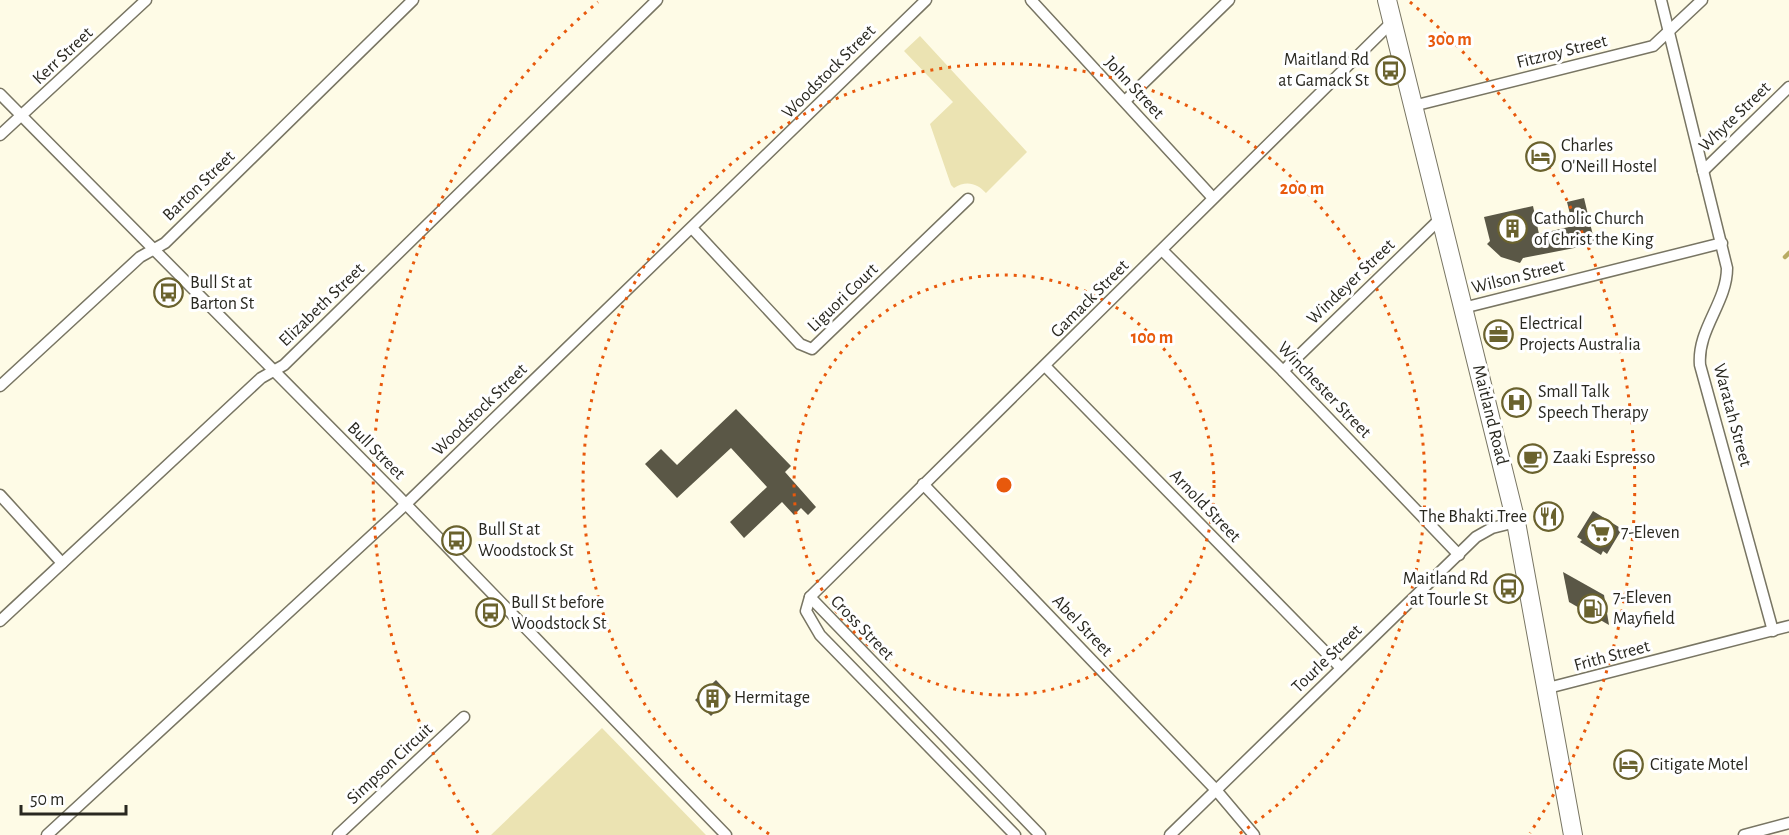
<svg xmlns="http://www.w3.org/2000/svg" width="1789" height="835" font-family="'Alegreya Sans',sans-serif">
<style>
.green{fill:#ebe3b2}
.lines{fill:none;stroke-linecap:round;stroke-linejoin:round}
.stream{stroke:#b8ac63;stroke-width:4.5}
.building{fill:#5a5746}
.street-casing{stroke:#787563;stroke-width:13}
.primary-casing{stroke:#787563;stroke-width:20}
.street{stroke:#fff;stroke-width:10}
.primary{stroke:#fff;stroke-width:18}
.ring{fill:none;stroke:#e8590c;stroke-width:3;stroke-dasharray:3 6}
.labels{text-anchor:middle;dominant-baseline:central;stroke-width:6;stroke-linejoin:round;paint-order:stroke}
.street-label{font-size:18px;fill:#292820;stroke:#fff}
.poi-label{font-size:18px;fill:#292820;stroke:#fff;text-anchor:start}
.centre{fill:#e8590c;stroke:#fff;stroke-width:3}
.ring-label{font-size:18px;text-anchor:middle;font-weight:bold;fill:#e8590c;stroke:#fff;stroke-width:6;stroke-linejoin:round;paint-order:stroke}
</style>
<rect width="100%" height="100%" fill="#fefbe6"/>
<g class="green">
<path d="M920 36 1027 152 986 193C977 183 966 180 954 188L951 185 930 124 953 102 904 51Z"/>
<path d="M602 728 706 835H491Z"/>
</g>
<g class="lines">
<path class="stream" d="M1785 257 1789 253"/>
</g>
<g class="building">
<path d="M1584 198 1595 244 1523 258 1520 263 1501 257 1487 244 1490 241 1484 217 1533 206 1539 234 1573 226 1567 202Z"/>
<path d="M736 409 791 466 785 472 816 507 808 515 801 508 794 515 782 502 744 538 730 522 767 487 731 448 677 498 645 464 661 449 677 465Z"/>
<path d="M1593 511 1622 529 1607 554 1603 551 1601 555 1580 542 1582 540 1577 537Z"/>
<path d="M1563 572 1604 595 1609 625 1569 602Z"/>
<path d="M716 680 731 696 711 716 695 700Z"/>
</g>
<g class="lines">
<defs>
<g id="street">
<path d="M1031 0 1213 198"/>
<path d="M1661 0 1727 268C1727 303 1697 329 1700 365L1773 631"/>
<path d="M0 94 397 495 726 835"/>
<path d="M1125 101 1229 0"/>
<path d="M1413 106 1653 46 1702 0"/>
<path d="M0 135 146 0"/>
<path d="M1703 171 1789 87"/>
<path d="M692 228 800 344 812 349 968 199"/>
<path d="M1162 250 1283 371 1459 555"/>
<path d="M1463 308 1722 243"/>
<path d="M1046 367 1341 668"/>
<path d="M1283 371 1441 218"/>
<path d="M0 386 140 257 165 243 413 0"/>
<path d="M923 484 1216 790 1254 835"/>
<path d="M0 495 62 563"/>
<path d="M810 597 1040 835"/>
<path d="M0 621 261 378 284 365 657 0"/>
<path d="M1548 688 1789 626"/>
<path d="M47 835 406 504 926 0"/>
<path d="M338 835 464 717"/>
<path d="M1015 835 820 635 806 611 810 597 1392 22"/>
<path d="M1170 835 1476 537 1492 528 1516 522"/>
<path d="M1744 835 1789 823"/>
</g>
<path id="primary" d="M1387 0 1516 522 1573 835"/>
</defs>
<use href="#street" class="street-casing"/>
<use href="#primary" class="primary-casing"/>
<use href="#street" class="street"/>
<use href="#primary" class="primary"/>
</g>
<g class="ring">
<circle cx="1004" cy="485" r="210"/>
<path d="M769 834A421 421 0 1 1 1239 834"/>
<path d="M478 833A631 631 0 0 1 598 2M1410 2A631 631 0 0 1 1530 833"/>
</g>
<defs>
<symbol id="bus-ring" viewBox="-11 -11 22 22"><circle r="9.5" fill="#fff" stroke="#6a622e" stroke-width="1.5"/><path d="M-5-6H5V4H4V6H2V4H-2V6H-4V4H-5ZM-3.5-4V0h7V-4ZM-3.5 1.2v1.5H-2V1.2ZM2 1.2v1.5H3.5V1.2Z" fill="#6a622e"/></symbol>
<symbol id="hotel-ring" viewBox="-11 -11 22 22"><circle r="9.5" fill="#fff" stroke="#6a622e" stroke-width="1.5"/><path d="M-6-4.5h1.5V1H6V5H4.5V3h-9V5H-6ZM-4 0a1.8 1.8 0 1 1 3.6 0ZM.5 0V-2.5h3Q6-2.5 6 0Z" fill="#6a622e"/></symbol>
<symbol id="building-ring" viewBox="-11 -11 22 22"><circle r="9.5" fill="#fff" stroke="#6a622e" stroke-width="1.5"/><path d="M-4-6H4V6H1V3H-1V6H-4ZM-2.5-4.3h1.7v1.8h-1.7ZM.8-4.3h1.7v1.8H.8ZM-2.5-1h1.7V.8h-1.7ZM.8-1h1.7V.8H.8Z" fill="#6a622e"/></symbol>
<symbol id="office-ring" viewBox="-11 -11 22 22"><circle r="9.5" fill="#fff" stroke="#6a622e" stroke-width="1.5"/><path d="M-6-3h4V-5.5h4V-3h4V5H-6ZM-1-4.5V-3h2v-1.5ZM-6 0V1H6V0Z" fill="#6a622e"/></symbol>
<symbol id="hospital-ring" viewBox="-11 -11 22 22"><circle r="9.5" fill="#fff" stroke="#6a622e" stroke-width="1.5"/><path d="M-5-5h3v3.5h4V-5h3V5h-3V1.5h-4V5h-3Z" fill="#6a622e"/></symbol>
<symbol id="cafe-ring" viewBox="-11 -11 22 22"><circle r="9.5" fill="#fff" stroke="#6a622e" stroke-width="1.5"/><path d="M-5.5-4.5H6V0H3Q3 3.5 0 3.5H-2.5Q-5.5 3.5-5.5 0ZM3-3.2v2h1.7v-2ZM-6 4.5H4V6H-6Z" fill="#6a622e"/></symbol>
<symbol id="restaurant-ring" viewBox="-11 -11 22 22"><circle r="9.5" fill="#fff" stroke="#6a622e" stroke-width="1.5"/><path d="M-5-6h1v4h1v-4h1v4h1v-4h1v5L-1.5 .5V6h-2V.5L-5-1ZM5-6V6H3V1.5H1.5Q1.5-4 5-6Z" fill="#6a622e"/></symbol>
<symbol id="supermarket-ring" viewBox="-11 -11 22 22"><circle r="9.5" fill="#fff" stroke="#6a622e" stroke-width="1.5"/><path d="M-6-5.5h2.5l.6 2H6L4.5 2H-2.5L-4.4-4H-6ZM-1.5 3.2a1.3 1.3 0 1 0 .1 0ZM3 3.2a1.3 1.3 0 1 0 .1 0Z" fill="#6a622e"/></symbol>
<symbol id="fuel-ring" viewBox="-11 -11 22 22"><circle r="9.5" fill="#fff" stroke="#6a622e" stroke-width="1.5"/><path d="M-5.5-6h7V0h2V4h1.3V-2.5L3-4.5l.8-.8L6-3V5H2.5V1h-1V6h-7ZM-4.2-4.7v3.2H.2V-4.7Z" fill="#6a622e"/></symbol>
</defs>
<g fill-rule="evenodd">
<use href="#bus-ring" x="1374" y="54" width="33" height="33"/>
<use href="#hotel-ring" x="1524" y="140" width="33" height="33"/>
<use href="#building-ring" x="1496" y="212" width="33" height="33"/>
<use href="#bus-ring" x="152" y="276" width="33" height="33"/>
<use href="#office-ring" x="1482" y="318" width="33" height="33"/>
<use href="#hospital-ring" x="1500" y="386" width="33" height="33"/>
<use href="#cafe-ring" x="1516" y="442" width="33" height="33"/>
<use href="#restaurant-ring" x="1532" y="500" width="33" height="33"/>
<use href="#supermarket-ring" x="1584" y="516" width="33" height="33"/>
<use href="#bus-ring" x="440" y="524" width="33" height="33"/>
<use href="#bus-ring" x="1492" y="572" width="33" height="33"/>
<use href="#fuel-ring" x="1576" y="592" width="33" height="33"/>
<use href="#bus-ring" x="474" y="596" width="33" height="33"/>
<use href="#building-ring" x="696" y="682" width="33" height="33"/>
<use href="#hotel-ring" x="1612" y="748" width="33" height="33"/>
</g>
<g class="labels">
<g class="street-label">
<text transform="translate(1562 52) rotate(-14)">Fitzroy Street</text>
<text transform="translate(63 56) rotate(-43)">Kerr Street</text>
<text transform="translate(829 72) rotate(-45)">Woodstock Street</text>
<text transform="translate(1134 88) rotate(47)">John Street</text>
<text transform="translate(1735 117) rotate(-44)">Whyte Street</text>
<text transform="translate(199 186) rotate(-44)">Barton Street</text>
<text transform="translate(1518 277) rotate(-14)">Wilson Street</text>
<text transform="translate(1351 282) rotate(-44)">Windeyer Street</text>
<text transform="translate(843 298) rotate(-44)">Liguori Court</text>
<text transform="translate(1090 299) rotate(-45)">Gamack Street</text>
<text transform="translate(322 305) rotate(-44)">Elizabeth Street</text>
<text transform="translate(1324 390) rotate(46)">Winchester Street</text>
<text transform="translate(480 410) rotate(-44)">Woodstock Street</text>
<text transform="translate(1490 415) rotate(76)">Maitland Road</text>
<text transform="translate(1732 415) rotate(75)">Waratah Street</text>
<text transform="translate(376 451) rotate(45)">Bull Street</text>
<text transform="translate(1205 506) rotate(46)">Arnold Street</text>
<text transform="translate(1082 626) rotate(46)">Abel Street</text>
<text transform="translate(862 628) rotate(46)">Cross Street</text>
<text transform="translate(1612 656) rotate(-15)">Frith Street</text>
<text transform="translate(1327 659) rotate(-44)">Tourle Street</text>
<text transform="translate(390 764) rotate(-43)">Simpson Circuit</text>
</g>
<g class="poi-label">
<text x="1369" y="60" text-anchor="end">Maitland Rd<tspan x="1369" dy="21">at Gamack St</tspan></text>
<text x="1561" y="146">Charles<tspan x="1561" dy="21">O'Neill Hostel</tspan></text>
<text x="1534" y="219">Catholic Church<tspan x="1534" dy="21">of Christ the King</tspan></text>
<text x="190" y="283">Bull St at<tspan x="190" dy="21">Barton St</tspan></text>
<text x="1519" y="324">Electrical<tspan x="1519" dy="21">Projects Australia</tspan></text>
<text x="1538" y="392">Small Talk<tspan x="1538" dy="21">Speech Therapy</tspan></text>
<text x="1553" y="458">Zaaki Espresso</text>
<text x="1527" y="517" text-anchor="end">The Bhakti Tree</text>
<text x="478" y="530">Bull St at<tspan x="478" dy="21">Woodstock St</tspan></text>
<text x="1621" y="533">7-Eleven</text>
<text x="1488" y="579" text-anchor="end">Maitland Rd<tspan x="1488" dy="21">at Tourle St</tspan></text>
<text x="1613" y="598">7-Eleven<tspan x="1613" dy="21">Mayfield</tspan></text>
<text x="511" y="603">Bull St before<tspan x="511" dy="21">Woodstock St</tspan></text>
<text x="734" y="698">Hermitage</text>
<text x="1650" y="765">Citigate Motel</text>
</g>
</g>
<circle cx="1004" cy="485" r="9" class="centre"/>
<g class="ring-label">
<text x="1450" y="45">300 m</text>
<text x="1302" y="194">200 m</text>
<text x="1152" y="343">100 m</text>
</g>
<path d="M21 805v9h105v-9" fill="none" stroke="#292820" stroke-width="3"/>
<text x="30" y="805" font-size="18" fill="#292820" stroke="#ffffff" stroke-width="4.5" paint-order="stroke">50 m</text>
</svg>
